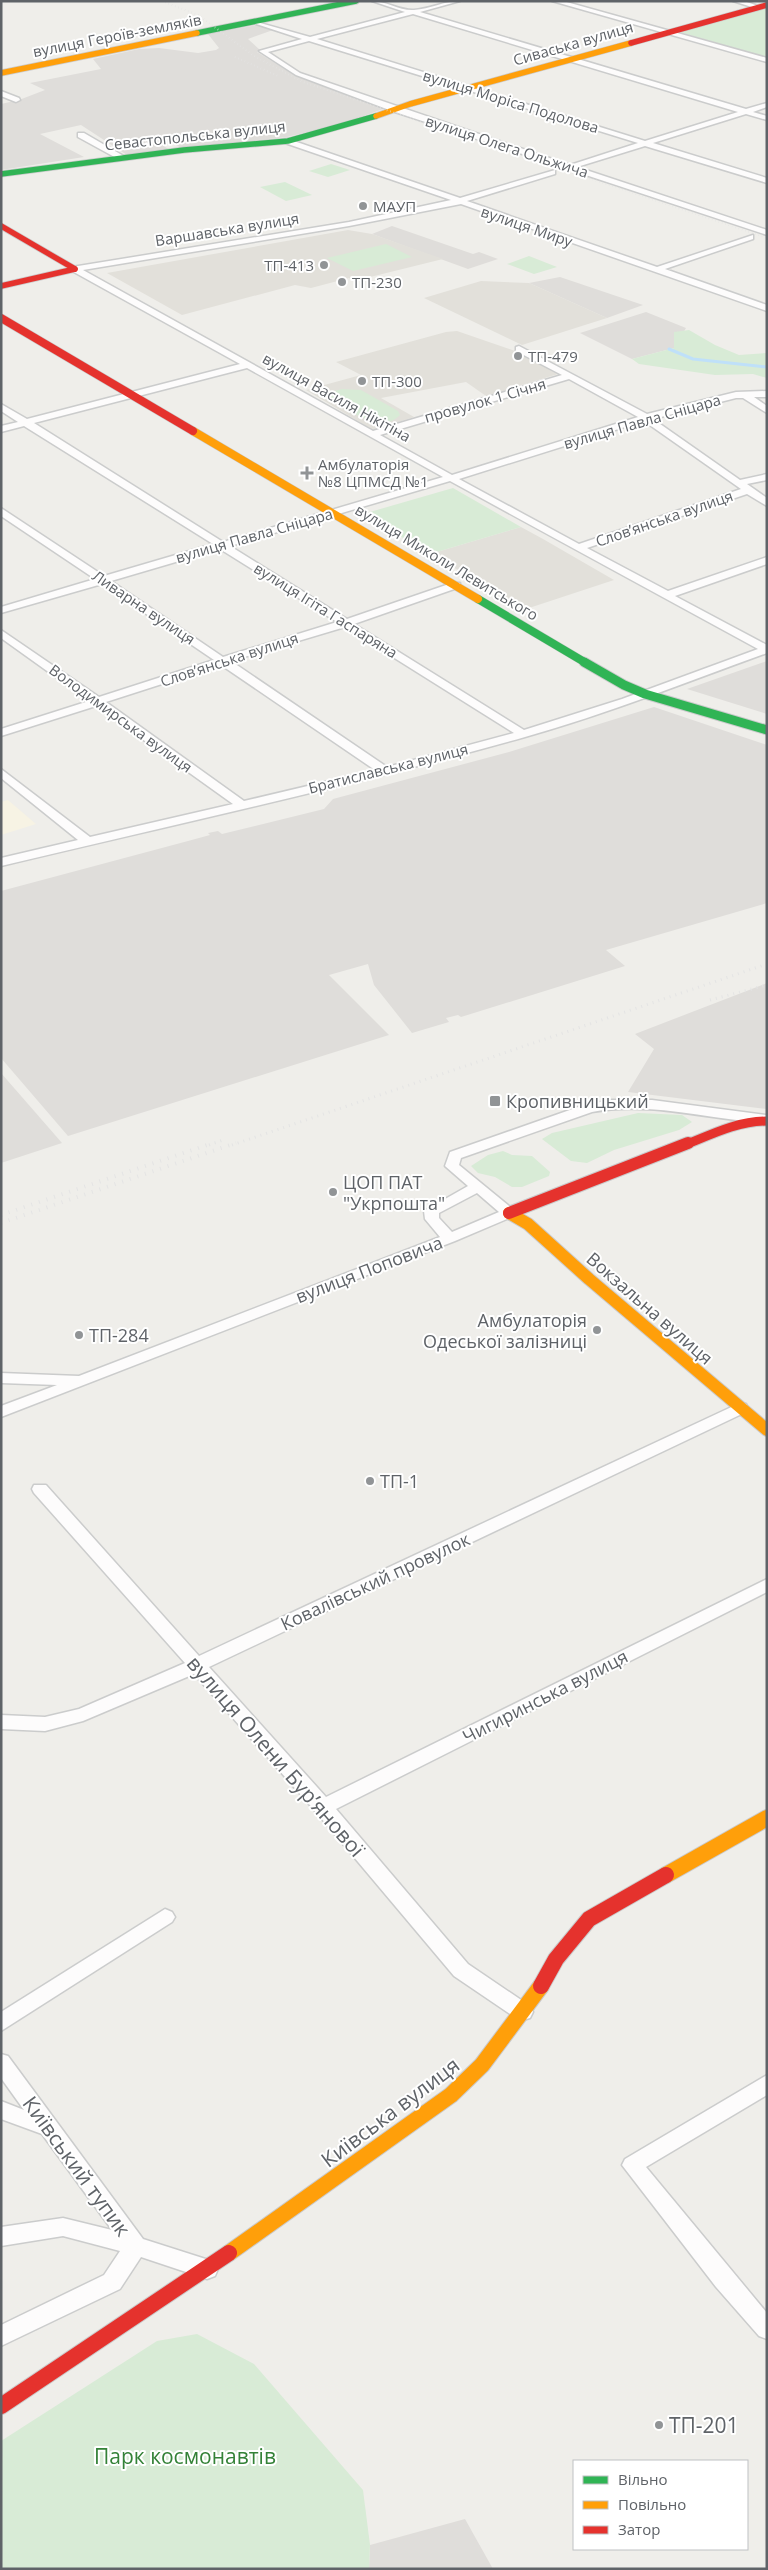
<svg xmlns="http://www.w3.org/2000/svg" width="768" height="2570" font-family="'Open Sans',sans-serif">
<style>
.commercial{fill:#f7f3e4}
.industrial{fill:#dfddda}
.education{fill:#e2e0da}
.green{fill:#d8ebd6}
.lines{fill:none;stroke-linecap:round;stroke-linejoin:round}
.stream{stroke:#bfe0f9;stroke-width:3}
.street-casing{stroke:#cbcccc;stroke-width:3}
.fast-far2-casing{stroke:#cacacb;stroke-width:7}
.fast-far1-casing{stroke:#cacacb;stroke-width:9}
.fast-casing{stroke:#cacacb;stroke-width:11}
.slow-far3-casing{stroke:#cacacb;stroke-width:7}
.slow-far2-casing{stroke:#cacacb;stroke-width:9}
.slow-far1-casing{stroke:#cacacb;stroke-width:14}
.slow-casing{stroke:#cacacb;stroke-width:18}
.jam-far4-casing{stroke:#cacacb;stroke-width:7}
.jam-far3-casing{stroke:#cacacb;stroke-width:9}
.jam-far2-casing{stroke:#cacacb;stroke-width:11}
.jam-far1-casing{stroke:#cacacb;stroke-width:14}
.jam-casing{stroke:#cacacb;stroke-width:18}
.street{fill:#fdfcfc;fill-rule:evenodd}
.fast-far2{stroke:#30b455;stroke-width:5.5}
.fast-far1{stroke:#30b455;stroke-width:8}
.fast{stroke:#30b455;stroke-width:9}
.slow-far3{stroke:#ff9f0a;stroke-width:5.5}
.slow-far2{stroke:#ff9f0a;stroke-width:8}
.slow-far1{stroke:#ff9f0a;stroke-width:12}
.slow{stroke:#ff9f0a;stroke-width:16}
.jam-far4{stroke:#e5322d;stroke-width:5.5}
.jam-far3{stroke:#e5322d;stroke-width:8}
.jam-far2{stroke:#e5322d;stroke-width:9}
.jam-far1{stroke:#e5322d;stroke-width:12}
.jam{stroke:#e5322d;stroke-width:16}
.rail-far2{stroke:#e4e4e4;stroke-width:2;stroke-dasharray:0.5 3;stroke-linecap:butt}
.rail-far1{stroke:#e4e4e4;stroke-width:3;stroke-dasharray:1 5;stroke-linecap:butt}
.rail{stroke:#e4e4e4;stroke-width:4;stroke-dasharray:1 7;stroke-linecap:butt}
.poi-dot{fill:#919496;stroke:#fff;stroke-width:2}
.labels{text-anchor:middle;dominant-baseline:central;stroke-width:4;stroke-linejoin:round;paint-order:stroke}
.far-street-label{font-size:15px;fill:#5f6368;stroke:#fff}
.far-poi-label{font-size:15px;fill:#5f6368;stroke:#fff;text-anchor:start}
.poi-label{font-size:18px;fill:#5f6368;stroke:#fff;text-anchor:start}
.street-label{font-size:18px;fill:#5f6368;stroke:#fff}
.near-street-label{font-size:21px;fill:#5f6368;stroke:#fff}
.near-poi-label{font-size:21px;fill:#5f6368;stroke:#fff;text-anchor:start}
.near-park-label{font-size:21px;fill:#348238;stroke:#fff}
</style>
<rect width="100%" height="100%" fill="#efeeea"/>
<path class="commercial" d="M8 800 36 824 1 835V802Z"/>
<g class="industrial">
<path d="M258 25 273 30 248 39 260 50 257 52 293 74 386 108 341 124 287 137 182 148 173 144 163 145 168 149 127 155 81 125 40 134 84 157 1 170V104L19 100 45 90 30 83 101 69 93 59 139 49 159 48 198 53 216 50 219 48 208 34Z"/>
<path d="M392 226 473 254 479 252 498 259 468 269 372 234Z"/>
<path d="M560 277 643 305 607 318 529 283Z"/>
<path d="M646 312 686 328 674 348 632 359 580 333Z"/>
<path d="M767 661V714L687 689Z"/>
<path d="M654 707 767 745V903L606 950 625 966 461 1017 458 1015 446 1018 449 1022 412 1033 374 985 368 964 329 975 389 1035 68 1136 1 1058V891L188 841 210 835 208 833 218 831 222 834 324 809 333 799 509 752Z"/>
<path d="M767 983V1109L628 1092 654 1049 635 1034Z"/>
<path d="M1 1073 62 1143 1 1163Z"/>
<path d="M465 2519 493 2569H369L370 2545Z"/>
</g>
<g class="education">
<path d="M348 230 372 234 443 259 354 281 349 278 311 288 295 285 182 315 107 273Z"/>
<path d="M481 281 529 283 607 318 522 345 424 298Z"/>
<path d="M457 331 515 351 558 374 486 396 466 382 381 398 414 417 373 430 306 390 361 375 336 362 446 332Z"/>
<path d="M521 527 543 539 614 580 526 609 430 554Z"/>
</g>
<g class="green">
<path d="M767 7V57L679 32Z"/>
<path d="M331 164 350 170 328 177 309 171Z"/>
<path d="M285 182 312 195 286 201 260 187Z"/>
<path d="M386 244 412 257 353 271 327 258Z"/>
<path d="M529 256 557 267 534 274 507 264Z"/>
<path d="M689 330 715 345 739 355 767 353V378L753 374 715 375 639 364 632 359 674 348V332Z"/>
<path d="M342 389 361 390 398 411 400 415C382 435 345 409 329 397L331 392Z"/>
<path d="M453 488 521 527 430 554 363 514Z"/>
<path d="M638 1113 682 1115 692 1122 679 1130 614 1150 587 1163 571 1161 542 1139 552 1133Z"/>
<path d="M503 1151 512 1155 532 1156 550 1172 549 1176 522 1187H512L495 1177 478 1173 471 1166 488 1155Z"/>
<path d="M197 2334 254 2364 363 2490 370 2545 369 2569H1V2441L157 2341Z"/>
</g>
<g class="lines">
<path class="stream" d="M669 349 693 359 767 367"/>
<defs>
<g id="street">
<path d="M372 1C386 1 400 11 414 10 430 9 444 1 460 1L420 12 746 109 767 103V107L753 112 767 116V120L746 114 653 143 767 178V183L645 146 577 167 767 230V235L392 111 296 75 259 51 302 39 253 23V21L310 37 405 12ZM413 14 738 112 645 141 317 39ZM309 41 638 143 570 165 300 73 268 52Z"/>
<path d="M552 1H563L767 58V62Z"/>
<path d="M733 1H744L761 7 758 9Z"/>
<path d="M1 91 19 98 20 100 16 102 1 96Z"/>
<path d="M78 133H84L127 158 120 160 78 137Z"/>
<path d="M288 139 460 198 555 170V174L467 201 657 267 753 235V239L665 269 767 305V311L461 204 349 226 83 270 373 431 562 375 516 351V347L519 346 647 414 736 392 767 391V397H754L767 406V413L743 398H736L653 419 740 480 767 474V480L747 484 767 498V506L747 494 587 548 668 591 767 557V564L675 596 767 645V653C687 682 607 714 525 737 352 786 176 824 1 866V858L78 840 1 778V769L90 837 233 804 96 706 1 736V729L89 701 1 638V630L99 697 214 660 102 584 1 613V607L95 579 1 516V508L104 576 213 544 24 426 1 432V426L18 422 1 411V404L27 419 240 364 72 271V267L349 222 451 200 285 143 284 141ZM247 368 443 477 223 542 34 423ZM569 379 638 417 452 475 380 435ZM644 421 741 489 579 544 459 479ZM450 481 758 649 622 699 524 730 354 624 460 587V583H452L347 619 230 546ZM220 549 337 622 223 657 111 581ZM345 627 514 733 387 767 231 661ZM221 665 375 770 244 801 106 702Z"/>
<path d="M612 1100H652L766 1115 767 1123C708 1120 651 1101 592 1112L461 1158 459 1165 514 1210 516 1213 514 1216 455 1241 1 1417V1406L57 1385 1 1383V1373L79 1376 440 1237 425 1219 424 1211 468 1186 445 1166 450 1152 584 1105ZM477 1193 499 1212 452 1232 439 1218V1213Z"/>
<path d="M740 1403 746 1404 748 1408 746 1412 209 1667 326 1797 767 1579V1592L336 1809 468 1964 530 2006 533 2012 530 2018 523 2020 516 2018 454 1976 316 1812 194 1674 83 1721 45 1731 1 1729V1715L45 1717 79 1709 185 1663 34 1493 32 1489 34 1485H46L199 1656Z"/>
<path d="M165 1909 172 1912 175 1917 172 1922 1 2031V2012Z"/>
<path d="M1 2054 8 2056 143 2239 215 2262 218 2269 215 2276 207 2279 141 2257 120 2289 1 2346V2325L104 2275 120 2251 63 2236 1 2246V2227L63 2218 112 2230 42 2134 1 2119V2101L24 2110 1 2078Z"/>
<path d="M767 2075V2095L646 2167 767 2313V2339L759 2336 716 2287 622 2165 625 2159Z"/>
</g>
<g id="fast-far2">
<path d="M197 33 356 1"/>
<path d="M1 174 184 150 288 141 376 116"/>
</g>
<path id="fast-far1" d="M478 599 586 663"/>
<path id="fast" d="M584 662 624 685 645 694 767 730"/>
<g id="slow-far3">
<path d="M1 73 197 33"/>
<path d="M376 116 410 104 631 43"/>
</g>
<path id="slow-far2" d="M193 431 478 599"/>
<path id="slow-far1" d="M509 1213 528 1224 589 1279 767 1430"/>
<g id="slow">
<path d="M666 1875 767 1818"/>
<path d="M229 2253 451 2095 482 2065 541 1986"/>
</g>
<g id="jam-far4">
<path d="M631 43 767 5"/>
<path d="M1 226 75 269"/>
<path d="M1 286 75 269"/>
</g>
<path id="jam-far3" d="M1 318 193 431"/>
<path id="jam-far2" d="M685 1145C712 1134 738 1121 767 1121"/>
<path id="jam-far1" d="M509 1213 688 1143"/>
<g id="jam">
<path d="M541 1986 556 1959 589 1919 666 1875"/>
<path d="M1 2406 229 2253"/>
</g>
</defs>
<use href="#street" class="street-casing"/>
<use href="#fast-far2" class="fast-far2-casing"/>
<use href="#fast-far1" class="fast-far1-casing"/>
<use href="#fast" class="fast-casing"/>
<use href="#slow-far3" class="slow-far3-casing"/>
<use href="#slow-far2" class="slow-far2-casing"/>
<use href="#slow-far1" class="slow-far1-casing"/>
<use href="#slow" class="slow-casing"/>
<use href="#jam-far4" class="jam-far4-casing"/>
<use href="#jam-far3" class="jam-far3-casing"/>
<use href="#jam-far2" class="jam-far2-casing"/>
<use href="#jam-far1" class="jam-far1-casing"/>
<use href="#jam" class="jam-casing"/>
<use href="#street" class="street"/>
<use href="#fast-far2" class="fast-far2"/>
<use href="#fast-far1" class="fast-far1"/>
<use href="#fast" class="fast"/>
<use href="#slow-far3" class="slow-far3"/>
<use href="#slow-far2" class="slow-far2"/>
<use href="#slow-far1" class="slow-far1"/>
<use href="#slow" class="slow"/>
<use href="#jam-far4" class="jam-far4"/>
<use href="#jam-far3" class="jam-far3"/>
<use href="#jam-far2" class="jam-far2"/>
<use href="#jam-far1" class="jam-far1"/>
<use href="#jam" class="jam"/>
<g class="rail-far2">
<path d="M162 1 198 15 254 56 303 82 767 238"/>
<path d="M235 57 278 76"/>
</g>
<g class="rail-far1">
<path d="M710 1000 767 985"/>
<path d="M209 1145 226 1139"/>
<path d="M232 1145 767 964"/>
</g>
<g class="rail">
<path d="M1 1215 213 1143"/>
<path d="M1 1223 236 1143"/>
</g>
</g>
<g class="poi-dot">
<circle cx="363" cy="206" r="5"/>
<circle cx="324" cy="265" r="5"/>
<circle cx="342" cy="282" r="5"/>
<circle cx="518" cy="356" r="5"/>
<circle cx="362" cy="381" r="5"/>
<path d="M304.5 465.5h5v5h5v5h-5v5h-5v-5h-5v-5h5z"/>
<rect x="489" y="1095" width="12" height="12" rx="2.5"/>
<circle cx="333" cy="1192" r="5"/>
<circle cx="597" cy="1330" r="5"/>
<circle cx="79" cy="1335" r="5"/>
<circle cx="370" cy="1481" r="5"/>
<circle cx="659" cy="2425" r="5"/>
</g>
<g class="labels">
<g class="far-street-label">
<text transform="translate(117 35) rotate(-11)">вулиця Героїв-земляків</text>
<text transform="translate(573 43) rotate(-16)">Сиваська вулиця</text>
<text transform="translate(511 101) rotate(17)">вулиця Моріса Подолова</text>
<text transform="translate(195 135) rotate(-6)">Севастопольська вулиця</text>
<text transform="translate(507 146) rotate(18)">вулиця Олега Ольжича</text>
<text transform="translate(527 226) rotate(19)">вулиця Миру</text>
<text transform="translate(227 229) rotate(-9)">Варшавська вулиця</text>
<text transform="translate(337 397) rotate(29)">вулиця Василя Нікітіна</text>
<text transform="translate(485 400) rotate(-16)">провулок 1 Січня</text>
<text transform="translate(642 421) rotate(-16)">вулиця Павла Сніцара</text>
<text transform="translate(664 518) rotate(-19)">Словʼянська вулиця</text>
<text transform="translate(254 535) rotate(-16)">вулиця Павла Сніцара</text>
<text transform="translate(447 562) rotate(31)">вулиця Миколи Левитського</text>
<text transform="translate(144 607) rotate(34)">Ливарна вулиця</text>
<text transform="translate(326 610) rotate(32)">вулиця Ігіта Гаспаряна</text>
<text transform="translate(229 659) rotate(-18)">Словʼянська вулиця</text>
<text transform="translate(121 718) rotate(36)">Володимирська вулиця</text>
<text transform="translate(388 768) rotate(-14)">Братиславська вулиця</text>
</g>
<g class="far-poi-label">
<text x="373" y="206">МАУП</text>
<text x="314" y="265" text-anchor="end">ТП-413</text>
<text x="352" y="282">ТП-230</text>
<text x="528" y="356">ТП-479</text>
<text x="372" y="381">ТП-300</text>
<text x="318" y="464">Амбулаторія<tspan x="318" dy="17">№8 ЦПМСД №1</tspan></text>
</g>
<g class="poi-label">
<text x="506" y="1101">Кропивницький</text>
<text x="343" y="1182">ЦОП ПАТ<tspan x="343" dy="21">"Укрпошта"</tspan></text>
<text x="587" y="1320" text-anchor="end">Амбулаторія<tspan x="587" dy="21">Одеської залізниці</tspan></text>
<text x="89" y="1335">ТП-284</text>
<text x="380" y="1481">ТП-1</text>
</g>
<g class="street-label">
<text transform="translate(369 1269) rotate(-21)">вулиця Поповича</text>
<text transform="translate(650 1308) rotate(41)">Вокзальна вулиця</text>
<text transform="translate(375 1581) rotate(-25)">Ковалівський провулок</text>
<text transform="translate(545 1696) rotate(-27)">Чигиринська вулиця</text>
</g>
<g class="near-street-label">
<text transform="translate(276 1756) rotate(49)">вулиця Олени Бурʼянової</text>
<text transform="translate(390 2112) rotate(-37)">Київська вулиця</text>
<text transform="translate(77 2166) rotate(54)">Київський тупик</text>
</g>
<g class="near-poi-label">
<text x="669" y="2425">ТП-201</text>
</g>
<g class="near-park-label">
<text x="185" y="2456">Парк космонавтів</text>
</g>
</g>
<rect width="768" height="2570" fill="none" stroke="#5f6368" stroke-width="5"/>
<rect x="573" y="2460" width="175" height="90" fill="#ffffff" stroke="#bfc1c3"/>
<rect x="583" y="2476" width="25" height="8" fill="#30b455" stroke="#bfc1c3"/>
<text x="618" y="2485" font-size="15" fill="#5f6368">Вільно</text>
<rect x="583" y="2501" width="25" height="8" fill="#ff9f0a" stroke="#bfc1c3"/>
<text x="618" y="2510" font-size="15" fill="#5f6368">Повільно</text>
<rect x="583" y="2526" width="25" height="8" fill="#e5322d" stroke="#bfc1c3"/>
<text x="618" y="2535" font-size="15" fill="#5f6368">Затор</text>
</svg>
